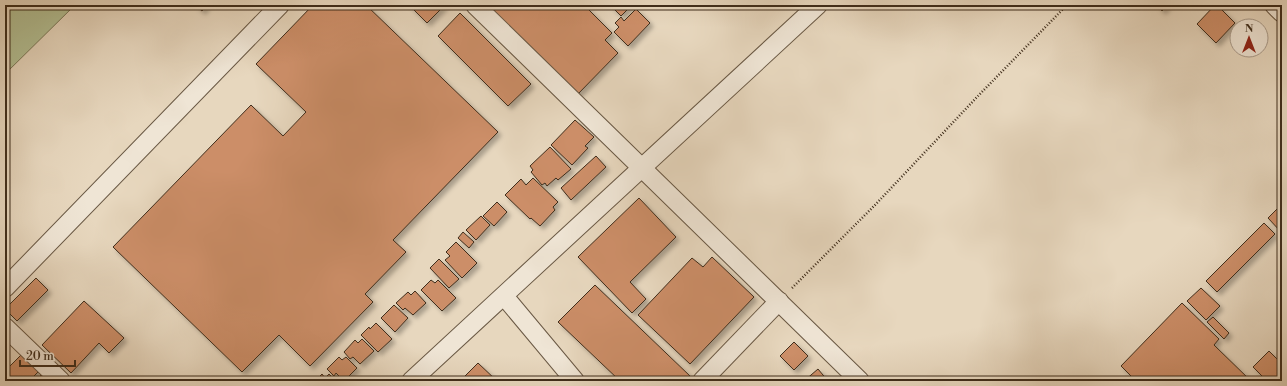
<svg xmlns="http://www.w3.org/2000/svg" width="1287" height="386" font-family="'Libre Bodoni',serif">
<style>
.green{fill:#b3bf93;stroke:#797657}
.building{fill:#cc8e68;stroke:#3f2d1b;filter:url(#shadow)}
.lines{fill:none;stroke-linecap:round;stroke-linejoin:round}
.minor-casing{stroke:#695844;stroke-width:20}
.path{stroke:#3f2d1b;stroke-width:2.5;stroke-dasharray:1 2;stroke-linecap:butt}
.minor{stroke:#efe5d5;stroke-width:18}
</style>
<defs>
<filter id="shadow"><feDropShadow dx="3.5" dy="3.5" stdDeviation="2" flood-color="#0004"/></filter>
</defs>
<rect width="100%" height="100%" fill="#e7d7be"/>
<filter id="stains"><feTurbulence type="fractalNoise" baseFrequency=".005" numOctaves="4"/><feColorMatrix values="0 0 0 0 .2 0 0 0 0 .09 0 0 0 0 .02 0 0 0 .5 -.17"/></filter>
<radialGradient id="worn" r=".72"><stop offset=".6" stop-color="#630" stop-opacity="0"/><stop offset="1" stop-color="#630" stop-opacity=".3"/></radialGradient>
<path class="green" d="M5 5H75L5 74Z"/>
<g class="building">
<path d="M195 5H207L202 11Z"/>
<path d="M313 5H366L498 132 393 240 406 252 365 294 373 302 310 366 279 335 242 372 113 247 251 105 283 136 306 112 256 64Z"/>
<path d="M409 5H445L427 23Z"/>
<path d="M485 5H584L612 33 605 40 618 53 576 96Z"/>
<path d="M610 5H632L621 16Z"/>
<path d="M1157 5H1168L1162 11Z"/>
<path d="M1215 5H1217L1235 23 1216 43 1197 24Z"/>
<path d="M636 9 650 23 628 46 614 32 619 27 615 23 621 17 624 21Z"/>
<path d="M460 13 531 84 508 106 438 36Z"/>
<path d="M575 120 594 137 585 146 588 148 572 165 551 145Z"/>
<path d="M550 147 571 169 558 180 556 178 547 186 545 183 542 185 531 172 533 170 530 166Z"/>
<path d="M596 156 606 167 571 200 561 188Z"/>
<path d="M533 178 558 202 553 207 555 210 540 226 531 218 530 219 505 195 521 179 526 185Z"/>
<path d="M639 198 676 237 630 282 646 299 632 313 578 257Z"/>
<path d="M497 202 507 212 494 226 483 216Z"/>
<path d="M1282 204V233L1268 218Z"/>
<path d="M481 216 490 225 476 240 466 230Z"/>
<path d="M1264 223 1275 234 1217 292 1206 281Z"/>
<path d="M463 232 474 242 469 248 458 238Z"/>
<path d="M456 242 477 263 462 278 445 260 450 256 446 252Z"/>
<path d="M712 257 754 297 690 364 638 315 692 258 703 267Z"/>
<path d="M439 259 459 279 449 288 430 268Z"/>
<path d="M36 278 48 290 17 321 5 309Z"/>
<path d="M431 280 435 283 438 280 456 298 442 311 421 290Z"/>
<path d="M595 285 690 376 685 381H620L558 322Z"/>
<path d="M1201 288 1220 306 1206 320 1187 301Z"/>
<path d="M415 291 426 303 413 315 405 308 403 310 396 303 408 292 411 295Z"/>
<path d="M84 301 124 338 109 353 99 343 71 373 42 345Z"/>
<path d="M1182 303 1219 339 1214 345 1251 381H1136L1121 366Z"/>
<path d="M394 305 408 318 395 332 381 318Z"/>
<path d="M1213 317 1229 333 1224 339 1207 322Z"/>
<path d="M376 323 392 339 378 352 361 335 369 327 370 329Z"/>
<path d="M362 339 374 351 360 364 353 357 350 359 344 352 355 340 358 343Z"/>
<path d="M794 342 808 356 794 370 780 356Z"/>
<path d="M1269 351 1282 364V381H1267L1253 367Z"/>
<path d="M22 354 39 371 29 381H5V371Z"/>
<path d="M339 357 342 360 346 357 357 368 344 381 336 373 334 376 327 369Z"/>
<path d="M478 363 497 381H460Z"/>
<path d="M818 369 828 381H804Z"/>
<path d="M42 374 49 381H36Z"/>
<path d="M322 374 325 378 329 374 336 381H315Z"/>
</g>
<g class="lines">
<defs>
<g id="minor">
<path d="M475 5 860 381"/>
<path d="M1274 5 1282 13"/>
<path d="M5 288 280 5"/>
<path d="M504 296 575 381"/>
<path d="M5 327 61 381"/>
<path d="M411 381 818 5"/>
<path d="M702 381 779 301"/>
</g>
</defs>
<use href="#minor" class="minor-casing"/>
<path class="path" d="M792 288 876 204 977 97 1067 5"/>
<use href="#minor" class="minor"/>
</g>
<rect width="1287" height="386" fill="none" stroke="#e7d7be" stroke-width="20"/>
<rect x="6" y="6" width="1275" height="374" fill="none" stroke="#3f2d1b" stroke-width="2"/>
<rect x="10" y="10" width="1267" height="366" fill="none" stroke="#3f2d1b"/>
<g transform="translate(1249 38)"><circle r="19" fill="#efe5d5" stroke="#a99b8b"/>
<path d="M0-3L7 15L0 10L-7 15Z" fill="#8f2418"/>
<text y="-6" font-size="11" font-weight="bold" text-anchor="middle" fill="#3f2d1b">N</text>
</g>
<path d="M20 360v6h55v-6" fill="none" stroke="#3f2d1b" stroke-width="2"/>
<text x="26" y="360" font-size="12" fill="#3f2d1b" stroke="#efe5d5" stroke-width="3" paint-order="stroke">20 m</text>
<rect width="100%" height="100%" filter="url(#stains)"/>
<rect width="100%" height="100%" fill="url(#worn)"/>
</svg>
